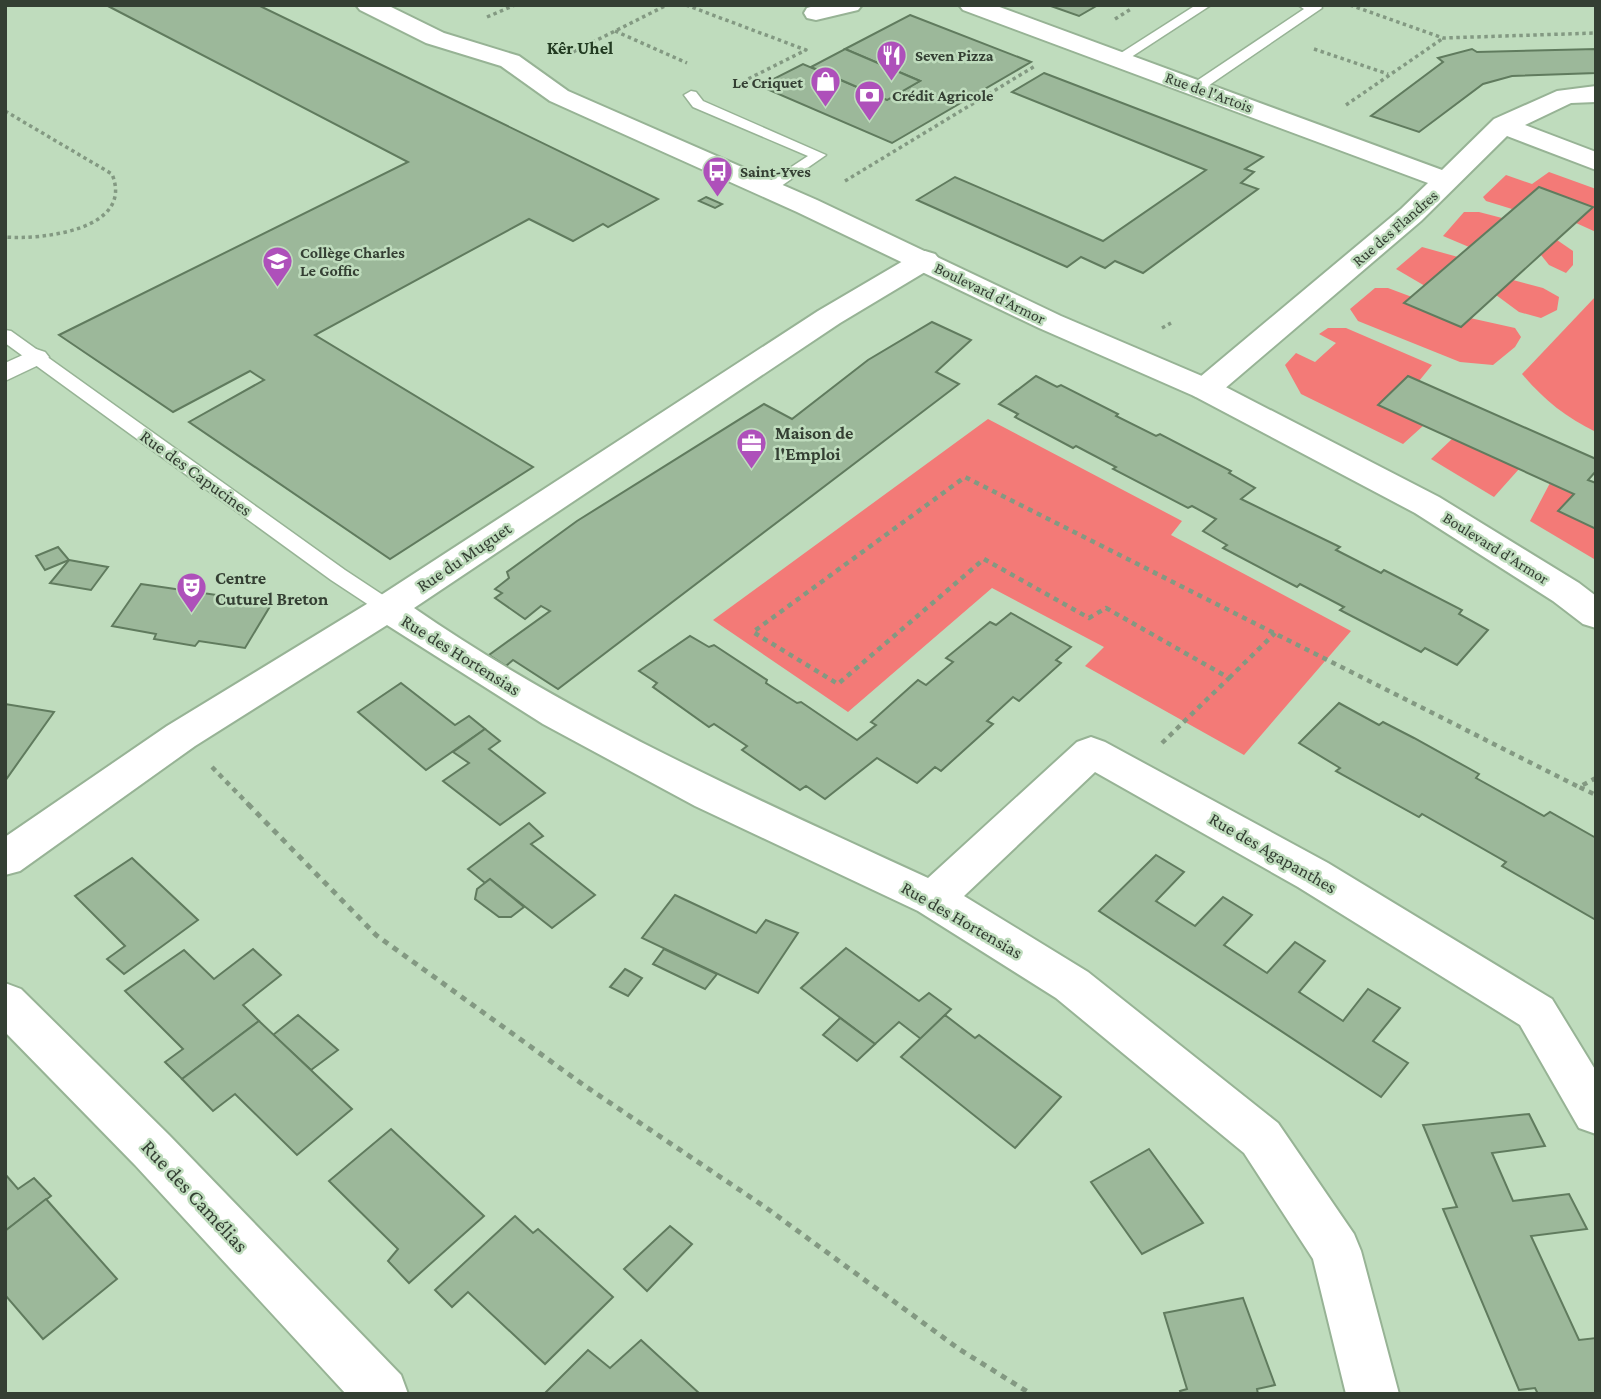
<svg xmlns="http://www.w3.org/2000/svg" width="1601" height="1399" font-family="'Crimson Pro',serif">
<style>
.green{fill:#f37a77}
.building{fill:#9cb89a;stroke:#607b5e;stroke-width:2}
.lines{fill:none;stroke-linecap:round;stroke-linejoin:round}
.service-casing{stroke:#97b395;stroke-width:3}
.pedestrian-casing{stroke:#97b395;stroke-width:3}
.minor-casing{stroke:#97b395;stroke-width:4}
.secondary-casing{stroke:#97b395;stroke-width:4}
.path-far2{stroke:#839982;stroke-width:3.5;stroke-dasharray:3.5 3.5;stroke-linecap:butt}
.path-far1{stroke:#839982;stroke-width:4.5;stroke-dasharray:5 5;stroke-linecap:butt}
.path{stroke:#839982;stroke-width:5;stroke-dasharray:6 6;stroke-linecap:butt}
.service{fill:#fff;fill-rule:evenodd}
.pedestrian{fill:#fff;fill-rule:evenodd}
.minor{fill:#fff;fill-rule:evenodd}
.secondary{fill:#fff;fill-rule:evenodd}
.labels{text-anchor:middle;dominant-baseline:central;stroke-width:5;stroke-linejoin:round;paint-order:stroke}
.far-poi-label{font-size:16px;font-weight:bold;fill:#343f33;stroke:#bfdcbd;text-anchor:start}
.far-street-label{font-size:16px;fill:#343f33;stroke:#bfdcbd}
.far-quarter-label{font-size:18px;font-weight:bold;fill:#223a21;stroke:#bfdcbd}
.poi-label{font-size:18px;font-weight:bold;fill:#343f33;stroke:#bfdcbd;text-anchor:start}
.street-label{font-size:18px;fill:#343f33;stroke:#bfdcbd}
.near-street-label{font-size:21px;fill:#343f33;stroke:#bfdcbd}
</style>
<rect width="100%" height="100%" fill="#bfdcbd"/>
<g class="green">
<path d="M1549 172 1596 189V232L1576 223 1593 207 1539 187 1512 209 1486 201 1483 197 1506 175 1532 184Z"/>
<path d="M1464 212H1479L1502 218 1469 247 1443 236Z"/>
<path d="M1557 240 1573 251V265L1566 273 1549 265 1541 255Z"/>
<path d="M1422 247 1458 257 1425 286 1396 269Z"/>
<path d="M1513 280 1543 288 1559 297 1557 310 1541 318 1519 312 1496 295Z"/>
<path d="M1375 288H1388L1412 297 1405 304 1460 326 1470 318 1515 328 1521 337 1515 347 1493 365 1460 362 1358 321 1350 309Z"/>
<path d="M1596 296V432C1566 418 1543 399 1522 374Z"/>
<path d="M1328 328H1346L1432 365 1419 381 1408 376 1378 405 1424 425 1403 444 1301 394 1285 365 1296 353 1315 362 1336 343 1319 334Z"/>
<path d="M988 419 1182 521 1171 535 1351 631 1244 755 1085 666 1104 647 992 588 848 712 713 620Z"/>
<path d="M1453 438 1519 469 1494 497 1431 459Z"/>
<path d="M1550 483 1574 494 1558 511 1596 529 1594 559 1530 521Z"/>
</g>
<g class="building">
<path d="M106 5H258L658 199 608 227 603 224 573 241 529 219 315 335 533 467 390 559 189 422 264 380 250 371 173 412 59 335 408 162Z"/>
<path d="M1048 5H1098L1079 16Z"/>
<path d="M910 15 1031 62 892 143 760 86 803 64 887 100 920 81 845 49Z"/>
<path d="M845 49 920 81 887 100 811 67Z"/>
<path d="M1472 49 1477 52 1596 49V73L1512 76 1483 84 1419 132 1371 116 1443 62 1438 58Z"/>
<path d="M1044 73 1263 157 1245 169 1254 172 1241 183 1258 189 1143 273 1115 261 1105 268 1081 257 1067 267 917 200 955 177 1103 241 1206 170 1012 92Z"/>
<path d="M1539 187 1593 207 1461 327 1404 303Z"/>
<path d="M706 197 722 204 715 208 699 201Z"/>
<path d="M932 322 971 340 936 372 959 384 558 689 513 660 506 666 489 655 550 611 541 606 525 619 495 598 502 593 495 589 509 578 507 572 577 521 764 404 792 419 868 360Z"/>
<path d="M1036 376 1057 387 1061 385 1118 414 1116 416 1156 436 1160 434 1231 471 1229 473 1255 488 1241 499 1340 547 1336 550 1381 573 1384 570 1462 610 1459 614 1488 630 1457 665 1425 648 1421 652 1340 610 1344 607 1300 584 1297 587 1223 548 1227 545 1203 531 1216 519 1192 506 1188 508 1113 469 1116 467 1076 446 1073 448 1015 417 1018 414 999 404Z"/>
<path d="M1408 376 1596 459V471L1588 480 1596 483V529L1558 511 1574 494 1378 405Z"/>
<path d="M58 547 69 560 45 570 36 556Z"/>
<path d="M69 560 108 567 91 590 50 583Z"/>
<path d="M141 584 272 603 245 648 199 641 195 646 154 639 156 634 112 626Z"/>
<path d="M1011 613 1071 647 1056 660 1061 663 1019 701 1013 697 987 721 993 724 941 771 935 767 917 783 877 758 825 799 806 786 800 790 742 750 747 746 714 724 709 727 653 687 657 683 639 671 690 636 709 647 714 645 767 680 766 683 797 703 801 702 857 740 876 725 871 722 918 680 926 685 953 662 946 658 990 622 996 625Z"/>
<path d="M401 683 455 725 469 716 485 729 426 770 358 712Z"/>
<path d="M1339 703 1379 725 1383 722 1414 738 1479 774 1476 778 1544 816 1550 812 1596 838V920L1502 866 1506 862 1422 814 1419 817 1336 771 1340 768 1299 743Z"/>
<path d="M5 704 54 712 5 781Z"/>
<path d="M485 729 500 741 489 749 545 793 500 825 443 781 469 763 453 752Z"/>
<path d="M529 823 543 836 531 844 595 895 552 928 490 879 485 883 468 869Z"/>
<path d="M1156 855 1184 872 1156 901 1195 926 1223 897 1252 915 1224 945 1267 973 1295 942 1325 961 1299 992 1343 1021 1368 989 1400 1008 1373 1041 1408 1063 1381 1097 1099 911Z"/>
<path d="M132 858 198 920 124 974 107 959 125 946 75 896Z"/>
<path d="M490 879 524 907 511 917H499L475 899 477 889Z"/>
<path d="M675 895 756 933 766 920 798 933 758 993 642 938Z"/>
<path d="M846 948 919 1001 929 993 951 1009 921 1039 899 1022 875 1044 801 988Z"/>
<path d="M253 949 281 975 243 1005 259 1021 182 1079 165 1062 183 1049 125 991 184 950 214 979Z"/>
<path d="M664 949 717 974 705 989 653 964Z"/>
<path d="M625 969 642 978 628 996 610 987Z"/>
<path d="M298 1015 338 1050 311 1070 273 1035Z"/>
<path d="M945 1015 975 1038 979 1035 1061 1097 1015 1148 901 1057Z"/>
<path d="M840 1018 875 1044 857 1061 823 1035Z"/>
<path d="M259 1021 352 1109 297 1155 235 1094 213 1111 182 1079Z"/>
<path d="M1529 1114 1545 1146 1492 1153 1513 1201 1569 1194 1587 1229 1531 1236 1579 1340 1596 1338V1394H1538L1535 1388 1519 1390 1443 1209 1457 1207 1423 1125Z"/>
<path d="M391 1129 484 1216 409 1283 388 1261 398 1249 329 1181Z"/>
<path d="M1149 1149 1203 1223 1142 1254 1091 1182Z"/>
<path d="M5 1174 18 1189 34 1178 51 1196 5 1231Z"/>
<path d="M46 1199 117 1279 43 1339 5 1295V1231Z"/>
<path d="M515 1216 533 1233 538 1229 613 1297 545 1364 468 1292 452 1307 435 1290Z"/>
<path d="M670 1226 692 1244 647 1291 624 1269Z"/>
<path d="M1243 1298 1275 1385 1257 1389 1258 1394H1181L1180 1391 1187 1389 1164 1313Z"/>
<path d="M641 1340 700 1394H544L588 1350 610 1368Z"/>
</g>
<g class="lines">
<defs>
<g id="service">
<path d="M1196 5H1211L1122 63H1112L1110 60Z"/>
<path d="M1298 5H1320L1322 8 1202 90H1192V84L1304 9Z"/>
<path d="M691 91 696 92 703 101 826 155 774 191H764L761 188 764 185 808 156 693 107 684 95Z"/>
<path d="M5 330 11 331 345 570 395 603 398 608 395 613H381L331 580 5 343Z"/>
</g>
<path id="pedestrian" d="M36 349 45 352 49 357 45 362 5 381V363Z"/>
<g id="minor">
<path d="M862 5 858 10 816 20 807 18 804 13 807 8 818 5Z"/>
<path d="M959 5H994L1442 170 1494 119 1557 91 1596 86V102L1571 103 1525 125 1596 152V170L1507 136 1421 221 1216 396 1205 399 1194 396 1189 389 1194 382 1401 209 1428 183 963 10Z"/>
<path d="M925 251 935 254 940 260 935 266 840 323 414 608C573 718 752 797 928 878L1077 742 1091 737 1105 742 1328 863 1552 999 1596 1071V1134L1579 1128 1520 1025 1298 887 1095 772 964 896 1088 972 1278 1123 1354 1234 1361 1251 1399 1394H1346L1313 1259 1244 1153 1056 998 918 911 695 806 543 724 387 625 195 746 20 871 5 875V837L167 726 375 599 818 311 915 254Z"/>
<path d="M5 983 21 989 169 1135 401 1375 408 1394H346L135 1165 5 1032Z"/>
</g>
<path id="secondary" d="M356 5H387L444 33 519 56 568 91 817 200 1061 316 1216 382 1439 497 1579 583 1596 596V628L1583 624 1553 601 1415 513 1194 396 1039 328 797 212 550 101 501 66 426 43 360 10Z"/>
</defs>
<use href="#service" class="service-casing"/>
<use href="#pedestrian" class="pedestrian-casing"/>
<use href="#minor" class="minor-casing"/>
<use href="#secondary" class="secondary-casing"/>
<g class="path-far2">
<path d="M686 5 806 50 738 84"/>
<path d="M1350 5 1443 38 1596 33"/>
<path d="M487 17 515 5"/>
<path d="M1115 19 1131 9"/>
<path d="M615 31 687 63"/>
<path d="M1314 49 1388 74"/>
<path d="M567 55 667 5"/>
<path d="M1346 105 1442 39"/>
<path d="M5 111 112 174C135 230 41 240 5 237"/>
<path d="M845 181 1035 66"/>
<path d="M1162 328 1171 323"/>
</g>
<g class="path-far1">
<path d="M1229 678 1275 633"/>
<path d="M1162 743 1229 678 1106 608 1089 618 984 559 838 684 753 632 965 477 1579 787"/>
<path d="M212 767 250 806"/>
<path d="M1596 778 1579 787 1596 795"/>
</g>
<path class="path" d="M248 804 376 935 585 1086 765 1207 959 1349 1031 1394"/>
<use href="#service" class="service"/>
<use href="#pedestrian" class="pedestrian"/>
<use href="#minor" class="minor"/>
<use href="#secondary" class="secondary"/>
</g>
<defs>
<symbol id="restaurant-pin" viewBox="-11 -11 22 30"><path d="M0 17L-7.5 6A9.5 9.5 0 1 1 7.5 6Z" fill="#ae50ba" stroke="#bfdcbd"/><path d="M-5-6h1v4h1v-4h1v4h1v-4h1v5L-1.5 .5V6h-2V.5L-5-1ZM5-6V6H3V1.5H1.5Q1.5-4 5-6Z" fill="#fff"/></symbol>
<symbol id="shop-pin" viewBox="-11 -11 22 30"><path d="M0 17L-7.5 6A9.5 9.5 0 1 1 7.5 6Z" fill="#ae50ba" stroke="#bfdcbd"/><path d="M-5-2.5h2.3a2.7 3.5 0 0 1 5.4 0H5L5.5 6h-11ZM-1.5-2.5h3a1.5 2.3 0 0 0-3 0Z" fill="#fff"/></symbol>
<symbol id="bank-pin" viewBox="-11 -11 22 30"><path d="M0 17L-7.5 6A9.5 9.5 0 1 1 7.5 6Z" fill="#ae50ba" stroke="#bfdcbd"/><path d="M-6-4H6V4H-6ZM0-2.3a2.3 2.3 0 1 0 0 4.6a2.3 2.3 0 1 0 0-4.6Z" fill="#fff"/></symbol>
<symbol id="bus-pin" viewBox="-11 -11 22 30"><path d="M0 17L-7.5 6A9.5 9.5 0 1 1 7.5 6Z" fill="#ae50ba" stroke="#bfdcbd"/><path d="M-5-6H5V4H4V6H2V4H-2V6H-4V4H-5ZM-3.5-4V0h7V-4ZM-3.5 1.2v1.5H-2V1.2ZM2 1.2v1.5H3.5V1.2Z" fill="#fff"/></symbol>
<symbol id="school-pin" viewBox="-11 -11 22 30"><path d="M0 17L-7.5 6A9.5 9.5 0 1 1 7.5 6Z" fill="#ae50ba" stroke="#bfdcbd"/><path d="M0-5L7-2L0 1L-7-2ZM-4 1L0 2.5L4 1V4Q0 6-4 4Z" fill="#fff"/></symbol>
<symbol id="office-pin" viewBox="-11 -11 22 30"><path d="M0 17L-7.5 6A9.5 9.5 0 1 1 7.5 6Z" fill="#ae50ba" stroke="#bfdcbd"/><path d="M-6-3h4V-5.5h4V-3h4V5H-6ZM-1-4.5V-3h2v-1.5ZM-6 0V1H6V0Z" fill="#fff"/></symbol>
<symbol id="theatre-pin" viewBox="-11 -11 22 30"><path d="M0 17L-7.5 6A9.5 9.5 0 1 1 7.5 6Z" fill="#ae50ba" stroke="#bfdcbd"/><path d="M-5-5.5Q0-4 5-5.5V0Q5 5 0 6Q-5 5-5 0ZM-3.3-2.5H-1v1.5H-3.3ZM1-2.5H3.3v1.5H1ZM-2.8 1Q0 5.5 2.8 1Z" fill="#fff"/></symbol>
</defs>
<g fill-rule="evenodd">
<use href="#restaurant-pin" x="874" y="38" width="35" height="47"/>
<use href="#shop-pin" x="808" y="64" width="35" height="47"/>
<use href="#bank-pin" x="852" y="78" width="35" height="47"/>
<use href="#bus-pin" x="700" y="154" width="35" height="47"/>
<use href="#school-pin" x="260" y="244" width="35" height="47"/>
<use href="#office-pin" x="734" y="426" width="35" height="47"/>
<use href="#theatre-pin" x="174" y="570" width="35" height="47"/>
</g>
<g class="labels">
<g class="far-poi-label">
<text x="915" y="55">Seven Pizza</text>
<text x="803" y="82" text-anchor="end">Le Criquet</text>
<text x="892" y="95">Crédit Agricole</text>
<text x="740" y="171">Saint-Yves</text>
<text x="300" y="252">Collège Charles<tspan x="300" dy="18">Le Goffic</tspan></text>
</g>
<g class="far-street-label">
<text transform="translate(1209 92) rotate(20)">Rue de l'Artois</text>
<text transform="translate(1395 228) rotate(-41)">Rue des Flandres</text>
<text transform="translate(990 293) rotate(26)">Boulevard d'Armor</text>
<text transform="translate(1496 548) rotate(32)">Boulevard d'Armor</text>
</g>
<g class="far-quarter-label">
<text x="580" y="48">Kêr Uhel</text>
</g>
<g class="poi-label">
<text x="775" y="433">Maison de<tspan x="775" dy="21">l'Emploi</tspan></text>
<text x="215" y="578">Centre<tspan x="215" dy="21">Cuturel Breton</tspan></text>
</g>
<g class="street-label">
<text transform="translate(196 473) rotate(36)">Rue des Capucines</text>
<text transform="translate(464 557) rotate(-34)">Rue du Muguet</text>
<text transform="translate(461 655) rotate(32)">Rue des Hortensias</text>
<text transform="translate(1273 853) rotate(30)">Rue des Agapanthes</text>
<text transform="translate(962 920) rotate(30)">Rue des Hortensias</text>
</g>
<g class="near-street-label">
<text transform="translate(195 1196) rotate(47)">Rue des Camélias</text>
</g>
</g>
<rect width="1601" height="1399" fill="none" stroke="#343f33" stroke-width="14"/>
</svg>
